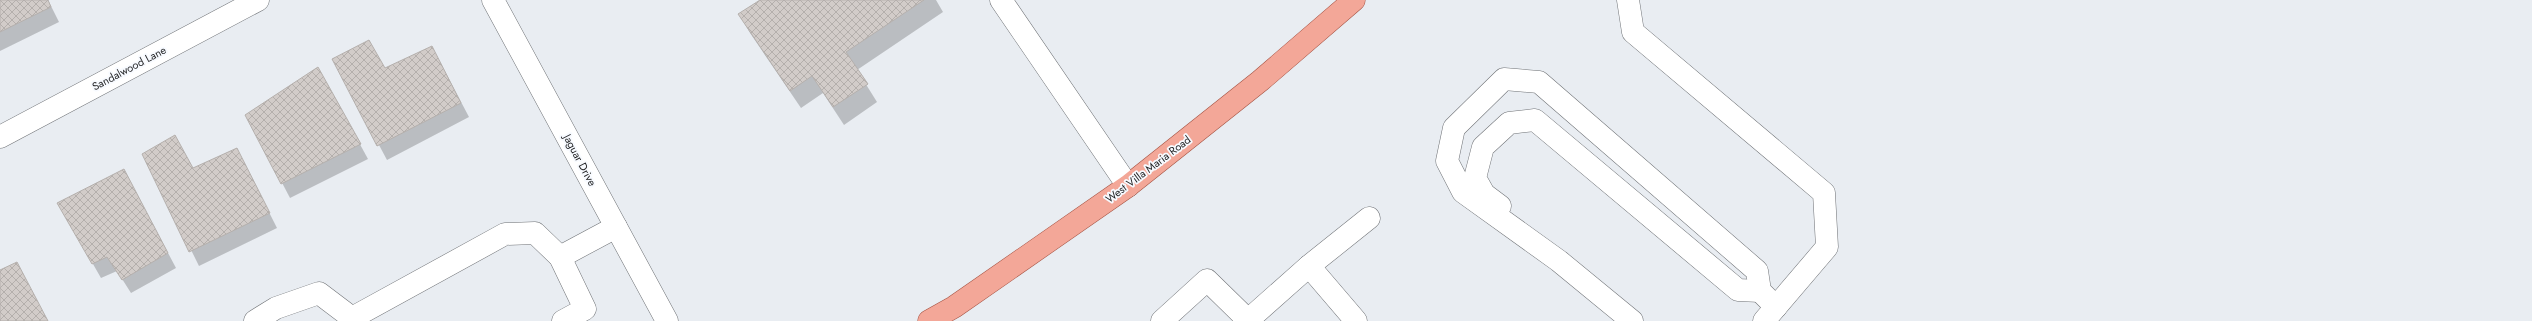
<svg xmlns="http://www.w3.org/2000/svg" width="2532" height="321" font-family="Jost,sans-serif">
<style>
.shadow{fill:#0003}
.building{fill:url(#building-cross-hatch);stroke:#b5b0ad}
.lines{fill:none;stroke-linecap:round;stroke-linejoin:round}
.minor-casing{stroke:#6f7276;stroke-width:23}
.major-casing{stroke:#a45242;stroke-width:23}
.minor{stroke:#fff;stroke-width:22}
.major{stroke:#f3a798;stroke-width:22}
.labels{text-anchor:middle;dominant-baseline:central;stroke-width:3.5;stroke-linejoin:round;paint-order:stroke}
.street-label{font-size:11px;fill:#1f2022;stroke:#f7faff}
</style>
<defs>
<pattern id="building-cross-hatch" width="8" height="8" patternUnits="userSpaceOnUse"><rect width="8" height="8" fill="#d2ccc9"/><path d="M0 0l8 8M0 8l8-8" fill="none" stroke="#b4afac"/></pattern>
</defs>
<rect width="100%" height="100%" fill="#e9edf2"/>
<g class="shadow">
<path d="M0 0H48L59 22 0 51Z"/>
<path d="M762 0H936L943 12 857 70 877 102 844 125 823 93 801 108 750 33 740 15Z"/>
<path d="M333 59 385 70 440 62 469 117 387 160Z"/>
<path d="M326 82 368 159 290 198 247 116Z"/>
<path d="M237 149 277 228 199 266 144 155 193 169Z"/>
<path d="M132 185 176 268 131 293 117 271 101 278 58 203Z"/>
</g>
<g class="building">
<path d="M0 0H48L51 7 0 32Z"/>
<path d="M760 0H924L846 52 868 84 833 107 812 76 790 91 738 14Z"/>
<path d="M369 40 385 68 432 46 461 103 377 146 332 59Z"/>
<path d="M318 67 361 144 281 184 245 115Z"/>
<path d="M175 135 193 168 237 148 270 213 189 252 142 154Z"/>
<path d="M124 169 168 253 122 280 107 257 92 264 57 203Z"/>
<path d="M17 262 48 321H0V270Z"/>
</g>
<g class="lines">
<defs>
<g id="minor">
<path d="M493 0 667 321"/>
<path d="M1001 0 1128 186"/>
<path d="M1628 0 1633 32 1824 193 1827 247 1764 321"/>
<path d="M0 137 258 0"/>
<path d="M1500 206 1484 194 1475 178 1483 147 1509 123 1535 120 1738 290 1760 291"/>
<path d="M560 257 616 227"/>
<path d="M1309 266 1356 321"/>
<path d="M255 321 276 308 319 293 352 318"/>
<path d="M354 321 352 318 505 234 535 233 560 257 585 309 563 321"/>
<path d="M1162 321 1207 280 1249 321"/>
<path d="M1247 321 1309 266 1369 218"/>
<path d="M1632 321 1559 261 1463 192 1447 161 1454 128 1504 79 1539 82 1757 271 1760 291 1776 307"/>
</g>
<path id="major" d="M929 321 954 307 1128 186 1260 81 1354 0"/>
</defs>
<use href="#minor" class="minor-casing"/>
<use href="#major" class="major-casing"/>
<use href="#minor" class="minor"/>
<use href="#major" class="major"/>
</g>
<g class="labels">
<g class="street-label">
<text transform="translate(129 68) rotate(-28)">Sandalwood Lane</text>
<text transform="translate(580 160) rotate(62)">Jaguar Drive</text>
<text transform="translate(1148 169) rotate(-37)">West Villa Maria Road</text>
</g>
</g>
</svg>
